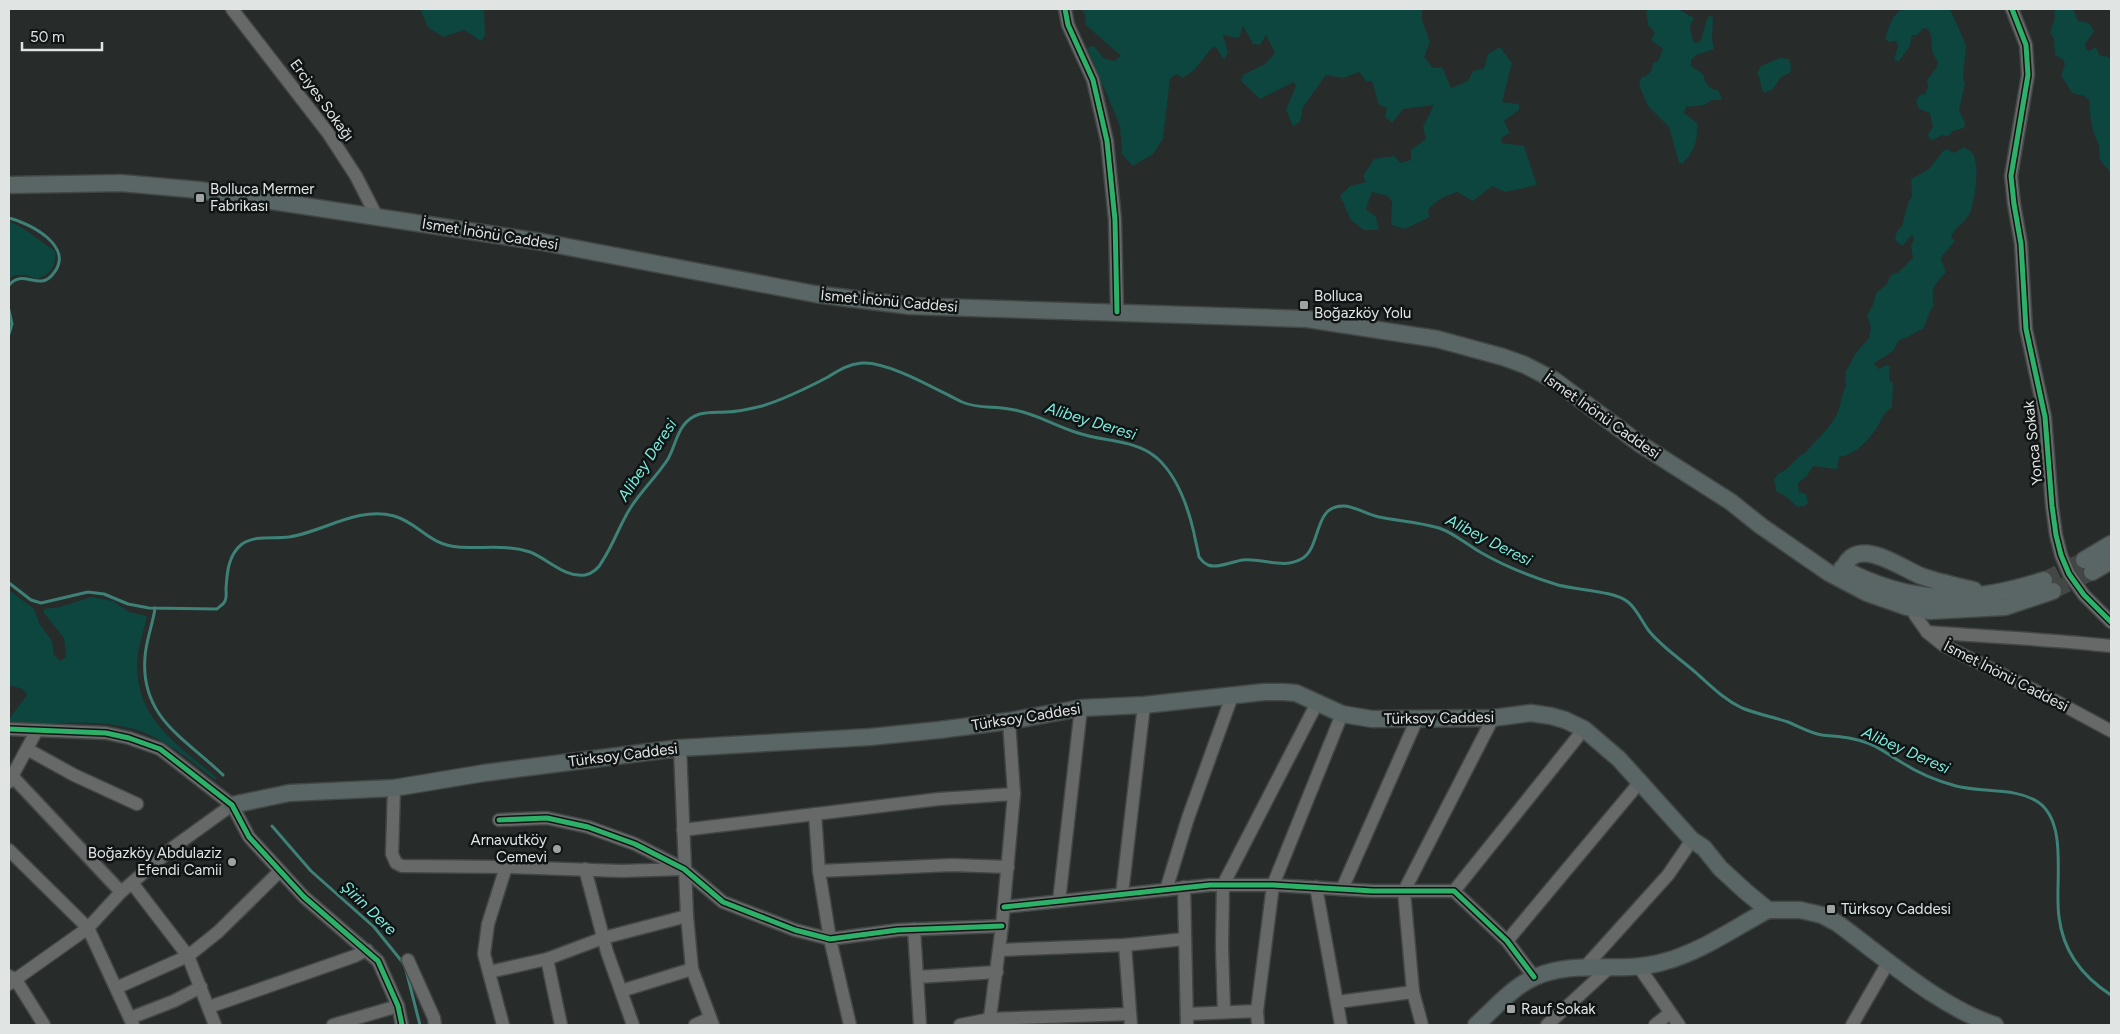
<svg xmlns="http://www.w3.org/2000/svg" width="2120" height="1034" font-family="Figtree,sans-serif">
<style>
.green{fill:#0d453f}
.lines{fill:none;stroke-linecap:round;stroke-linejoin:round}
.stream{stroke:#3d8177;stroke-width:3}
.major-tunnel{stroke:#434746;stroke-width:16;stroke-dasharray:16 8;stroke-linecap:butt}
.minor-casing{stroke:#424645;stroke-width:15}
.major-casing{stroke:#424645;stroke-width:19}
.minor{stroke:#666968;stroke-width:12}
.major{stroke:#596665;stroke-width:16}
.cycleway-casing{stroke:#111414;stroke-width:8}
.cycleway{stroke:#2db169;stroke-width:5}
.poi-dot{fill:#9fa3a2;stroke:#111414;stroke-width:2}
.labels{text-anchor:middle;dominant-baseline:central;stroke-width:5;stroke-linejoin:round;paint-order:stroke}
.street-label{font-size:15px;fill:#e0e4e3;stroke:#111414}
.poi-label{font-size:15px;fill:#e0e4e3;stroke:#111414;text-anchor:start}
.water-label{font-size:16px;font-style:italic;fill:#7cecdd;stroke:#111414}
</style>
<rect width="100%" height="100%" fill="#272b2a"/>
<g class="green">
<path d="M420 9H484L485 35 481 41 464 30 443 37 428 27Z"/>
<path d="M1082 9H1422V20L1430 42 1424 57 1433 68 1442 67 1451 88 1468 81 1473 71 1484 68 1488 54 1500 47 1512 63 1502 102 1519 104V110L1504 121 1510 133 1501 138 1502 143 1524 146 1537 185 1505 192 1492 186 1473 201 1457 192C1443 197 1438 199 1428 210L1430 217 1405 229 1391 225 1392 202 1388 196 1372 192 1366 209 1376 217 1379 230H1364L1351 220 1340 196 1350 186 1366 182 1363 176 1374 159 1394 156 1401 163 1411 160V150L1426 139 1423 127 1434 105 1403 109 1392 123 1385 117 1387 108 1379 105 1372 81H1366L1359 72 1344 78 1326 75 1303 107 1300 122 1293 126 1286 110 1296 86 1294 82 1260 99 1241 81 1243 75 1265 64 1275 53 1266 35 1260 45 1253 44 1243 26 1239 38 1223 35 1228 52 1224 60 1216 47 1212 48 1194 70 1183 78 1176 74 1170 79 1163 139 1153 154 1133 166 1122 154 1120 126 1087 47 1094 46 1103 58 1114 61 1121 56 1086 25 1085 15Z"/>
<path d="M1646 9H1681V11L1694 18 1690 26 1693 42 1697 43 1701 40 1707 19 1710 15 1713 18 1712 38 1714 49 1696 55 1691 60V66L1703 74C1706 85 1708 88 1719 91L1722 100H1712L1704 105 1686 107 1684 113 1697 123C1698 141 1695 150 1683 163H1679L1669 127 1648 106 1639 85 1641 78C1649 75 1652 72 1653 63L1658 61 1663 49 1651 40 1655 33 1648 25Z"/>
<path d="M1902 9H1950L1966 45 1963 78 1965 84 1959 110 1965 123 1964 128 1953 131 1948 136 1942 135 1933 140 1929 138 1928 134 1933 127 1930 113 1919 109 1916 101 1919 95 1925 94 1928 87 1927 80 1936 68 1938 63 1932 51 1931 35 1928 29 1923 28 1917 35H1912L1910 46 1898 62 1894 59 1898 46 1896 41 1889 42 1885 39 1888 29 1894 16Z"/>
<path d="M2054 9H2073L2078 21 2089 23 2094 31 2085 44 2086 49 2089 51 2096 47 2099 55 2108 57 2111 61V175C2109 168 2102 165 2100 159 2099 154 2100 147 2098 143 2091 129 2090 115 2089 100L2084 96 2072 93 2061 75 2065 64 2063 60 2055 55 2054 39 2050 32 2055 18Z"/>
<path d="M1780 58 1789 59 1791 66 1790 73 1781 77 1773 89 1764 93C1760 87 1762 80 1757 74L1761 66Z"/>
<path d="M1964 147C1966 149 1969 150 1971 151 1981 161 1975 201 1970 213 1965 223 1954 227 1951 238L1955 240C1951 248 1944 251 1941 259L1946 272C1935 285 1930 287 1934 305 1927 314 1928 320 1923 329 1914 332 1909 338 1899 340L1893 351 1876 362 1874 364 1879 369 1886 365 1890 366 1889 380 1893 383 1892 407C1882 414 1882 420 1876 429 1867 442 1855 455 1839 457L1837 469 1813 466 1807 476 1798 483 1799 492 1806 494 1808 503 1805 506 1797 507 1788 498 1776 491 1774 479 1779 473C1790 470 1794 457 1805 453 1815 441 1829 429 1836 416 1842 405 1840 396 1846 386L1845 373 1855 354 1869 338 1871 328 1867 315 1873 305 1876 293 1886 285 1891 275 1899 272 1913 258 1911 246 1914 239 1912 235 1902 246 1895 240 1897 231 1902 226 1908 203 1912 196 1911 179 1929 169 1944 150H1949L1954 153Z"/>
<path d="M9 221 24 229 55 251C57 266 51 274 37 279L26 275H14L9 280Z"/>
<path d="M9 590 34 609 40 625 52 641 54 655 60 661 66 657 64 638 44 613V609L60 607 91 597 113 601 129 612 147 616C144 632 137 649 137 665 137 720 179 746 217 778L215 780C196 765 177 749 156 738 111 714 56 727 9 722V719L27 695 23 689 9 685Z"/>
</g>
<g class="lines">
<g class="stream">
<path d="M9 218C30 223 76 247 53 274 39 292 23 268 9 285"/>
<path d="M9 310 12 324 9 334"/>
<path d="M9 583 31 600 41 603 88 592 104 594 128 604 149 608 217 609C220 606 224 604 225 601 227 597 226 593 226 589 227 573 228 555 242 544 254 535 274 539 289 537 323 532 358 506 394 516 419 523 427 544 458 547 483 549 506 544 530 552 548 559 565 578 585 575 594 573 599 568 603 560 614 543 620 524 631 507 642 490 657 476 668 459 674 448 676 436 683 426 695 410 709 413 726 412 738 412 750 409 762 406 785 399 807 388 828 377 839 370 848 364 862 363 888 361 937 390 962 402 978 409 993 406 1009 409 1033 412 1055 426 1078 433 1104 442 1135 439 1157 458 1178 477 1188 507 1194 533 1194 535 1199 555 1199 557 1201 560 1204 563 1208 565 1218 569 1233 561 1243 560 1263 558 1284 570 1303 558 1322 545 1313 504 1345 506 1356 507 1368 515 1379 517 1399 521 1419 522 1439 528 1454 533 1466 544 1480 552 1504 566 1532 577 1558 585 1577 590 1615 591 1628 602 1637 609 1642 622 1649 631 1662 647 1679 658 1694 671 1710 685 1723 699 1742 708 1757 714 1773 717 1788 722 1800 727 1810 733 1822 735 1839 737 1854 737 1870 744 1881 748 1890 756 1901 762 1918 773 1937 781 1956 786 1983 793 2015 787 2038 802 2069 823 2054 885 2059 917 2063 951 2083 977 2111 995"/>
<path d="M155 608C153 624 146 640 145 657 140 718 186 739 223 775"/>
<path d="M272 826 311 871 374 927 404 964"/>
<path d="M406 970 420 1025"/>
</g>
<g class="major-tunnel">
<path d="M2044 580 2084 560"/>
<path d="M2053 591 2092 572"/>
</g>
<defs>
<g id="minor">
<path d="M232 9 328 133 356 176 377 217"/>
<path d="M1065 9 1068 25 1093 80 1107 141 1115 220 1117 312"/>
<path d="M2012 9 2026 45 2028 75 2011 176 2014 204 2021 244 2026 329 2045 417 2052 506 2056 535 2061 555 2069 574 2084 595 2111 622"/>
<path d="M1913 608 1915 615 1927 632 1943 645 2050 698 2111 731"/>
<path d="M1927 632C1989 637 2050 639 2111 646"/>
<path d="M9 729 106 733 129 738 160 749 173 759 232 805 249 837 304 897 378 961 398 1006 402 1025"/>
<path d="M680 748 687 916 692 969 713 1025"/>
<path d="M27 749 74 775 137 804"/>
<path d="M12 776 121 892"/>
<path d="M9 782 37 730"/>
<path d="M394 788 392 854 396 863 402 866 506 867 622 871 682 869"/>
<path d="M815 814 819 871"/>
<path d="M499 820 547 818 588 827 635 844 684 869 723 902 795 930 830 939 898 930 1002 926"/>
<path d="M683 830 939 799 1014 794"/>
<path d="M9 850 88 928 133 1025"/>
<path d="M585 869 607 952 633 1025"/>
<path d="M132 883 188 956 215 1025"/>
<path d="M1184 887 1187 1025"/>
<path d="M1316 887 1341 1025"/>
<path d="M1342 889 1417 719"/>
<path d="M1166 890 1188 818 1232 696"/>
<path d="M1454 891 1584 729"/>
<path d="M1122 894 1144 705"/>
<path d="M1059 901 1081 708"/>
<path d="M1004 907 1210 885H1273L1373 891H1454L1507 941 1534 977"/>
<path d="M914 929 920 1025"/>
<path d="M1507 941 1640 782"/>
<path d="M1125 945 1131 1025"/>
<path d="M1000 950 1125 945 1185 939"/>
<path d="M547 959 561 1025"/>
<path d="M408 960 434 1018 435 1025"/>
<path d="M1585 967 1668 875 1692 840"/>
<path d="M1639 967 1679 1025"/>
<path d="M489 972 547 959 603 938 687 916"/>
<path d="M9 976 16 980 44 1025"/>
<path d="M917 977 997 972"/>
<path d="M9 984 88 928 121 892 175 846 232 805"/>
<path d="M116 988 188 956 218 932 280 871"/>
<path d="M621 991 692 969"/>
<path d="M1337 1002 1413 992"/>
<path d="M209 1007 355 956 367 950"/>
<path d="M1224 1012 1222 946 1223 885 1317 703"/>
<path d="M1187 1014 1257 1011"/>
<path d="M130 1018 174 1001 201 987"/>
<path d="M333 1025 398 1006"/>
<path d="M503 1025 484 954 488 924 506 867"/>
<path d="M695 1025 710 1018"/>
<path d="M850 1025 830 939 819 871 952 865 1008 867"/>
<path d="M960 1025 990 1019 1130 1014"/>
<path d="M989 1025 1002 926 1014 794 1009 721"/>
<path d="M1258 1025 1257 1011 1273 885 1342 714"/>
<path d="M1422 1025 1413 992 1404 891 1493 718"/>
<path d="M1547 1025 1610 967"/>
<path d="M1655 1025 1670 1013"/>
<path d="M1852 1025 1889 961"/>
</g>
<g id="major">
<path d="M9 185 121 183 199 190 542 242 815 294 910 306 1307 319 1437 339 1503 357 1525 365 1554 380 1640 444 1731 502 1761 526 1829 573 1867 593 1907 607 1929 611 2005 607 2053 591"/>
<path d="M2084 560 2111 544"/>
<path d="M1842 568C1911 605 1971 604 2044 580"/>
<path d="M2092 572 2111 561"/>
<path d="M1841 577C1850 530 1897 566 1921 576 1938 582 1956 586 1974 590"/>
<path d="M232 805 289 793 394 788 484 773 680 748 870 737 939 730 1009 721 1081 708 1144 705 1264 692H1284L1296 693 1342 714 1372 719 1493 718 1531 713 1551 716 1565 720 1584 729 1619 759 1692 840 1704 848 1720 868 1745 891 1768 910H1800L1822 915 1837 923C1885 958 1939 1007 1995 1025"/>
<path d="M1476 1025C1494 1009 1512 987 1535 977 1575 959 1621 974 1663 962 1701 952 1734 928 1768 910"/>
</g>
</defs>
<use href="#minor" class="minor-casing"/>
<use href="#major" class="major-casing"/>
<use href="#minor" class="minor"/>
<use href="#major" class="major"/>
<defs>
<g id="cycleway">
<path d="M1065 9 1068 25 1093 80 1107 141 1115 220 1117 312"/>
<path d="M2012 9 2026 45 2028 75 2011 176 2014 204 2021 244 2026 329 2045 417 2052 506 2056 535 2061 555 2069 574 2084 595 2111 622"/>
<path d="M9 729 106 733 129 738 160 749 173 759 232 805 249 837 304 897 378 961 398 1006 402 1025"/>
<path d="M499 820 547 818 588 827 635 844 684 869 723 902 795 930 830 939 898 930 1002 926"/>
<path d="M1004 907 1210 885H1273L1373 891H1454L1507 941 1534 977"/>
</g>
</defs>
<use href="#cycleway" class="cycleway-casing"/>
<use href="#cycleway" class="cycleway"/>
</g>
<g class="poi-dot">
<rect x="195" y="193" width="10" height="10" rx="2.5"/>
<rect x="1299" y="300" width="10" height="10" rx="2.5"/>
<circle cx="557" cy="849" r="5"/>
<circle cx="232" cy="862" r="5"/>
<rect x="1826" y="904" width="10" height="10" rx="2.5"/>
<rect x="1506" y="1004" width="10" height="10" rx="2.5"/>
</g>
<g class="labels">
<g class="street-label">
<text transform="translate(322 100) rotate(54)">Erciyes Sokağı</text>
<text transform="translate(490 234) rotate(9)">İsmet İnönü Caddesi</text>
<text transform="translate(889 301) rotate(5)">İsmet İnönü Caddesi</text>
<text transform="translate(1602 416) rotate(35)">İsmet İnönü Caddesi</text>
<text transform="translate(2033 443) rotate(-96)">Yonca Sokak</text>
<text transform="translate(2006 676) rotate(27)">İsmet İnönü Caddesi</text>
<text transform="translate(1026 717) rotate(-9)">Türksoy Caddesi</text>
<text transform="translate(1439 718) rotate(-1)">Türksoy Caddesi</text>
<text transform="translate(623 755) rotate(-7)">Türksoy Caddesi</text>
</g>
<g class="poi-label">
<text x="210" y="189">Bolluca Mermer<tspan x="210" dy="17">Fabrikası</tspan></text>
<text x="1314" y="296">Bolluca<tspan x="1314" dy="17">Boğazköy Yolu</tspan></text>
<text x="547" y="840" text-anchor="end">Arnavutköy<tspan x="547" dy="17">Cemevi</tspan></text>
<text x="222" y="853" text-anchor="end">Boğazköy Abdulaziz<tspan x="222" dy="17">Efendi Camii</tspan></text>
<text x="1841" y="909">Türksoy Caddesi</text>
<text x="1521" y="1009">Rauf Sokak</text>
</g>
<g class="water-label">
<text transform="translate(1091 421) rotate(17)">Alibey Deresi</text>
<text transform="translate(647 460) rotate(-57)">Alibey Deresi</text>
<text transform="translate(1489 540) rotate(27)">Alibey Deresi</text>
<text transform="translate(1906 750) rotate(24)">Alibey Deresi</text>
<text transform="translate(369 908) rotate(44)">Şirin Dere</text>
</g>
</g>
<rect width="2120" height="1034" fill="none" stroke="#e0e4e3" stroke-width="20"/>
<path d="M22 42v8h80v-8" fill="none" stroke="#e0e4e3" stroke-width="2.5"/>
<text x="30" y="42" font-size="15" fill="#e0e4e3" stroke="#111414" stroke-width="4" paint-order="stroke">50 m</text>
</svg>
